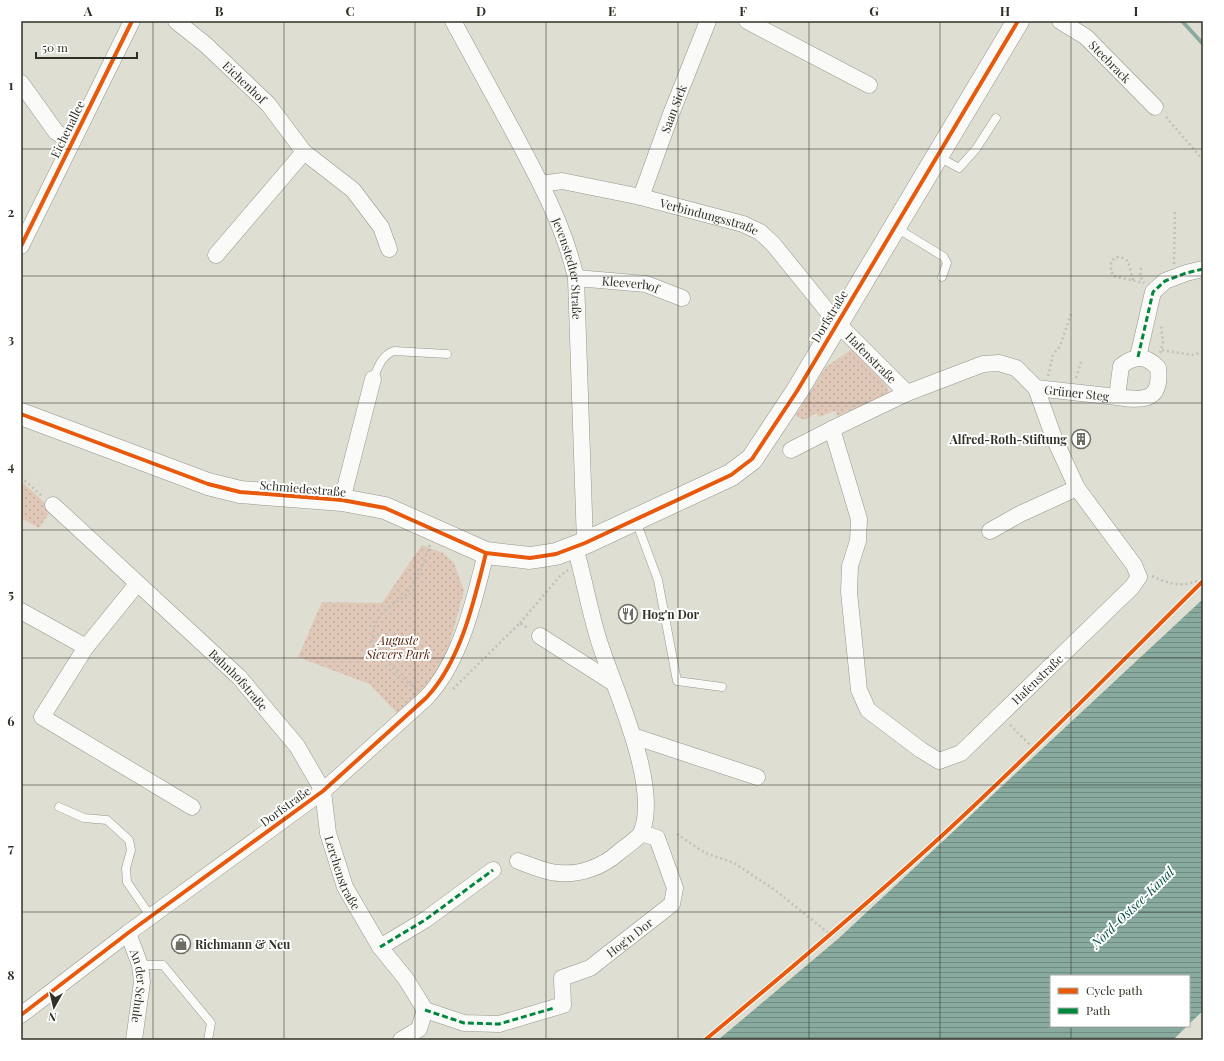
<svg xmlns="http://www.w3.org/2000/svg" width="1224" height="1061" font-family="'Playfair Display',serif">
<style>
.park{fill:url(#park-dots)}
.water{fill:url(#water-rules)}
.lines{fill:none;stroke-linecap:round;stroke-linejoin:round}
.stream{stroke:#89ab9f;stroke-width:4}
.lane-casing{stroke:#95968c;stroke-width:9}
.street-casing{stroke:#95968c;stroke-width:17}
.secondary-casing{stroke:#95968c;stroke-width:23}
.path{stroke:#c0c0bb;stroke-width:2.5;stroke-dasharray:2 3;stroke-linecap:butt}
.lane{stroke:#fafaf8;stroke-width:8}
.street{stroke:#fafaf8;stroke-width:16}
.secondary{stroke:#fafaf8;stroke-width:22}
.quiet{stroke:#00873e;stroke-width:3;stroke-dasharray:6 3;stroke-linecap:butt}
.cycleway-casing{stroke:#fff;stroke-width:6}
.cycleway{stroke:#e8590c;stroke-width:4}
.grid{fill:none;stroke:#303027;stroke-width:1;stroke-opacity:0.55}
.labels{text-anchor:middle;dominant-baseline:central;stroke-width:4;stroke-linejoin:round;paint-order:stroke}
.street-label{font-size:12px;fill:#303027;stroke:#fff}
.poi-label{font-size:12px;font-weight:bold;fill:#303027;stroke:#fff;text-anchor:start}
.park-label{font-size:12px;font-style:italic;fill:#501b03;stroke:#fff}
.water-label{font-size:13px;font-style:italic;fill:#034e42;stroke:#fff}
.neatline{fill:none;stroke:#303027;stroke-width:1.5}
.grid-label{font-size:13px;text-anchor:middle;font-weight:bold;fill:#303027}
</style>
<defs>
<pattern id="park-dots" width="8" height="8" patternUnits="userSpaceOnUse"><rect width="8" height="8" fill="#e0c8b9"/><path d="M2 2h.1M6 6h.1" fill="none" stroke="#c0ac9f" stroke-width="1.8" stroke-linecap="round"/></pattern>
<pattern id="water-rules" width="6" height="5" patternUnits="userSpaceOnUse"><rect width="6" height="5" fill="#89ab9f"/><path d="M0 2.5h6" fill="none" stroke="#708c82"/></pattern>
</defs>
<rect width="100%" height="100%" fill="#dedfd2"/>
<g class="park">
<path d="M852 349 887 386 889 393 838 416 835 411 819 417 816 413 805 420 795 416 826 367Z"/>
<path d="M21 481 52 509 39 528 21 518Z"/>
<path d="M422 545 443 553 454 563 464 591 446 657 430 684 397 713 369 684 298 657 322 602 382 603Z"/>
</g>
<path class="water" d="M1203 599V1011L1189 1024V976H1051V1026H1187L1173 1040H718L839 938Z"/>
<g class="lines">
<path class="stream" d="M1182 21 1203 44"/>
<defs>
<g id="lane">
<path d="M937 156 959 168 976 149 996 118"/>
<path d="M895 227 944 257 947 263 942 277"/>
<path d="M373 379C378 367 382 355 394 351L447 354"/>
<path d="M636 521 658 580 677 681 722 687"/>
<path d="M59 807 84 818 107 820 129 840 131 850 126 868 127 882 151 917"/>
<path d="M140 965H163L211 1023 208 1040"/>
</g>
<g id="street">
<path id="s1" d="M176 21 206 45 268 104 304 152 353 190 381 227 389 249"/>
<path id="s2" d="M453 21C473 58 493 94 513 131 538 178 564 225 576 278L585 543"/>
<path d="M747 21 869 85"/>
<path id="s3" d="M1060 21 1086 37 1155 107"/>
<path d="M21 83 56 132 72 142"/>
<path id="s4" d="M541 184 562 181 641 197 743 224 760 232 773 244 837 323 907 393"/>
<path id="s5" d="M641 197 671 114 708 21"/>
<path d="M21 246 132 21"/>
<path d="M216 255 304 152"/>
<path id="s6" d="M576 278 646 284 682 298"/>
<path d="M1138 357 1153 292 1165 281 1186 273 1203 269"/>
<path d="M999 363 1016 368 1036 388 1054 438 1077 488 1134 565 1139 577 1132 587 961 753 939 761 921 750 868 710 859 690 849 592 850 566 858 541 859 519 832 429 907 393 983 364Z"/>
<path id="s7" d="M1036 388 1117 397 1121 366C1135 355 1146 355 1158 368 1162 401 1144 401 1117 397"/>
<path d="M791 450 832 429"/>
<path d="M342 500 373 379"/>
<path id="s8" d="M53 505 239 677 297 746 323 791 328 833 345 887 380 947 406 979 425 1010 464 1023 499 1024 563 1005 562 978 590 968 672 904 675 888 657 838 641 833"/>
<path d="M990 531 1020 514 1077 488"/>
<path d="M137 584 86 647 42 717 192 807"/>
<path d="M21 611 86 647"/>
<path d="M540 636 612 682"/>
<path d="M633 736 757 777"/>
<path d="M518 861C530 865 546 873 559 873 580 875 602 867 618 853 624 847 639 839 642 831 659 785 617 695 602 650 590 616 585 581 575 547"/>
<path id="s9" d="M128 933 140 965 142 982 134 1040"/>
<path d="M380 947 425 920 493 870"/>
<path d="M21 1015 128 933 323 791 426 698C461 661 474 601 486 553"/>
<path d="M401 1040 419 1029 425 1010"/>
</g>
<path id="secondary" d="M21 414 208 484 240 492 342 500 385 508 486 553 530 558 556 554 585 543 731 475 752 459 797 391 1018 21"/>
</defs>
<use href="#lane" class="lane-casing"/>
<use href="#street" class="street-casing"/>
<use href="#secondary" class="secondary-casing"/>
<g class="path">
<path d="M1166 117 1203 160"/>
<path d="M1174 264 1175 209"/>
<path d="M1141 268 1140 276 1144 283"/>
<path d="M1133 280 1128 261 1123 258 1116 257 1111 262V270L1113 276 1144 283"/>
<path d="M1162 350 1192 355 1203 352"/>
<path d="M1160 353 1163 343 1161 325"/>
<path d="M1048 376 1053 355 1060 346 1071 314"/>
<path d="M1076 378 1082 359"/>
<path d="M21 477 43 497"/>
<path d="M1152 576C1173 586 1182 587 1203 579"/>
<path d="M520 623 560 576 568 570"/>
<path d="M416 689 400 676 372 643 374 627 382 612 406 595 420 571 430 545"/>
<path d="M453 689 520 623 529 629"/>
<path d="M1010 725 1034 749"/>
<path d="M677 834 705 853 734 863 775 890 831 935"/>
</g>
<use href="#lane" class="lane"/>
<use href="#street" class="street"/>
<use href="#secondary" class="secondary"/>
<g class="quiet">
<path d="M1138 357 1153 292 1165 281 1186 273 1203 269"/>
<path d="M380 947 425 920 493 870"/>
<path d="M425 1010 464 1023 499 1024 554 1008"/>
</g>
<defs>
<g id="cycleway">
<path d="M21 246 132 21"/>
<path d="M21 414 208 484 240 492 342 500 385 508 486 553 530 558 556 554 585 543 731 475 752 459 797 391 1018 21"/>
<path d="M21 1015 128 933 323 791 426 698C461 661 474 601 486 553"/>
<path d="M705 1040C787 972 869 903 947 831 1035 750 1118 665 1203 581"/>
</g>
</defs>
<use href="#cycleway" class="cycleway-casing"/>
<use href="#cycleway" class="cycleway"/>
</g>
<path class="grid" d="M153 21V1040M284 21V1040M415 21V1040M546 21V1040M678 21V1040M809 21V1040M940 21V1040M1071 21V976M21 149H1203M21 276H1203M21 403H1203M21 530H1203M21 658H1203M21 785H1203M21 912H1203M1071 1026V1040"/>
<defs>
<symbol id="building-ring" viewBox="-11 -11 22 22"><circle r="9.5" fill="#fff" stroke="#6d6d63" stroke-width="1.5"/><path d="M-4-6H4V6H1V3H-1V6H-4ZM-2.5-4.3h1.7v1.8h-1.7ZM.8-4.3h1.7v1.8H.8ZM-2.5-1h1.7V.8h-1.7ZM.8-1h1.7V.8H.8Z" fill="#6d6d63"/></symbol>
<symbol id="restaurant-ring" viewBox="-11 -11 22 22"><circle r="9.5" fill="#fff" stroke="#6d6d63" stroke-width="1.5"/><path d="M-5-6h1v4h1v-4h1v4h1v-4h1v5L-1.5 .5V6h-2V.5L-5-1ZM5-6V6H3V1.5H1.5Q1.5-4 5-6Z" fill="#6d6d63"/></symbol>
<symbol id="shop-ring" viewBox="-11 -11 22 22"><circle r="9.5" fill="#fff" stroke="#6d6d63" stroke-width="1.5"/><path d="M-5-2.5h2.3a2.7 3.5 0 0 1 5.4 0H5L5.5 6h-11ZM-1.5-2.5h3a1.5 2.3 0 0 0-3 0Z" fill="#6d6d63"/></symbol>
</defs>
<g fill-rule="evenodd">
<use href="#building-ring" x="1070" y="428" width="22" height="22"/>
<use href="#restaurant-ring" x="617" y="603" width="22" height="22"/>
<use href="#shop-ring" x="170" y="933" width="22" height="22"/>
</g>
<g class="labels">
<g class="street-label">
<text stroke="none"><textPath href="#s3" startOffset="65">Steebrack</textPath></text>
<text stroke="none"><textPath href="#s1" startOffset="92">Eichenhof</textPath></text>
<text stroke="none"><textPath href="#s5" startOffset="94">Saan Sick</textPath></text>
<text transform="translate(67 129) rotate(-64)">Eichenallee</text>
<text stroke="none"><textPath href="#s4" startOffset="173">Verbindungsstraße</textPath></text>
<text stroke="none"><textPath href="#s2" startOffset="275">Jevenstedter Straße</textPath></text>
<text stroke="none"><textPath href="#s6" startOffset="55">Kleeverhof</textPath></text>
<text transform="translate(829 316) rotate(-59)">Dorfstraße</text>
<text stroke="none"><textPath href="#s4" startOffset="394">Hafenstraße</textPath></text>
<text stroke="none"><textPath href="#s7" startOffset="41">Grüner Steg</textPath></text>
<text transform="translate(303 488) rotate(5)">Schmiedestraße</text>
<text transform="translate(1037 679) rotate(-44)">Hafenstraße</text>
<text stroke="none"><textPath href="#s8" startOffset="255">Bahnhofstraße</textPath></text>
<text transform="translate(285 806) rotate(-36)">Dorfstraße</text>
<text stroke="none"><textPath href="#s8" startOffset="480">Lerchenstraße</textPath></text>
<text stroke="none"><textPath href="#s8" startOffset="891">Hog'n Dor</textPath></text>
<text stroke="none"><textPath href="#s9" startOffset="55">An der Schule</textPath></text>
</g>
<g class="poi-label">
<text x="1067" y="439" text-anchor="end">Alfred-Roth-Stiftung</text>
<text x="642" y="614">Hog'n Dor</text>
<text x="195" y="944">Richmann &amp; Neu</text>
</g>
<g class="park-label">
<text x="398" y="640">Auguste<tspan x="398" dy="14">Sievers Park</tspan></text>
</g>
<g class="water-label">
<text transform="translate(1132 907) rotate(-44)">Nord-Ostsee-Kanal</text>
</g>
</g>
<rect width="1224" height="1061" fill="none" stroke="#ffffff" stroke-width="44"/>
<rect x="1050" y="975" width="140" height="52" fill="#ffffff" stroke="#acaca9"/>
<rect x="1058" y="988" width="20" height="6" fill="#e8590c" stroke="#acaca9"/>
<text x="1086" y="995" font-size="12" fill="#303027">Cycle path</text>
<rect x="1058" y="1008" width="20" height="6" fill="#00873e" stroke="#acaca9"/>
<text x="1086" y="1015" font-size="12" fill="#303027">Path</text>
<g transform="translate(54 1007) rotate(188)" stroke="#ffffff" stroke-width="3" paint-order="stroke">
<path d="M0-3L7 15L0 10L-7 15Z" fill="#303027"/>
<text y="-6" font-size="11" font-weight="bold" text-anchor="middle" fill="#303027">N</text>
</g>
<path d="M36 52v6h101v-6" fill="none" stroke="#303027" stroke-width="2"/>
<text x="42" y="52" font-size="12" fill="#303027" stroke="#ffffff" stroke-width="3" paint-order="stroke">50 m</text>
<rect x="22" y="22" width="1180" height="1017" class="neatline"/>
<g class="grid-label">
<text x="88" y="16">A</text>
<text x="219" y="16">B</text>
<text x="350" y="16">C</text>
<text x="481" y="16">D</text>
<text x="612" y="16">E</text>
<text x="743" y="16">F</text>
<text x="874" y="16">G</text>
<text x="1005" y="16">H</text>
<text x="1136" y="16">I</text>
<text x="11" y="90">1</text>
<text x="11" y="217">2</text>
<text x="11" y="344">3</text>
<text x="11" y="471">4</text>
<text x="11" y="599">5</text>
<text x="11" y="726">6</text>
<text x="11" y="853">7</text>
<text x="11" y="980">8</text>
</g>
</svg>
